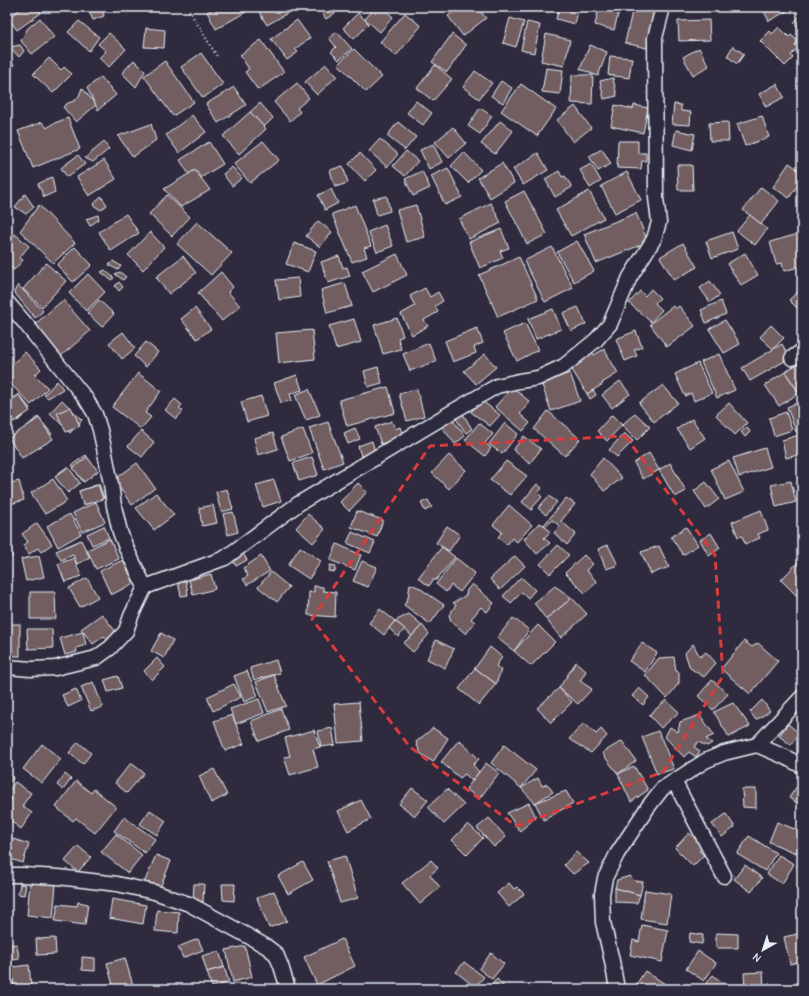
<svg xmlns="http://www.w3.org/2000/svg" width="809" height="996" font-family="'Comic Neue',sans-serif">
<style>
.building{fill:#725d60;stroke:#e8f1f8}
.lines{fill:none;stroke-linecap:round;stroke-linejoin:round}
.minor-casing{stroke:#e8f1f8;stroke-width:17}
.path{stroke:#e8f1f8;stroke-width:2.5;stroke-dasharray:1 3;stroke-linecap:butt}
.minor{stroke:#2f2a3d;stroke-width:14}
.marked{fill:none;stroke:#d83c3d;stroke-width:3;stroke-dasharray:8 5;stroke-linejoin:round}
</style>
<rect width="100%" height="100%" fill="#2f2a3d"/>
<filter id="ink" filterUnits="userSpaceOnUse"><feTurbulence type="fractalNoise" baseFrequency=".025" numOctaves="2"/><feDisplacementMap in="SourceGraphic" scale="8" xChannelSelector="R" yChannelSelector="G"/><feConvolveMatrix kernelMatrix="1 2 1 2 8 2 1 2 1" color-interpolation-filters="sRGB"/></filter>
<g filter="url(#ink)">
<g class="building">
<path d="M23 7H37L41 13 17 30 8 18Z"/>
<path d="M87 7H101L104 16 93 20Z"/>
<path d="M217 7H243L246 12 216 29 207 12Z"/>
<path d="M256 7H298L267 25Z"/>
<path d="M318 7H344L326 19Z"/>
<path d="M376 7H382L393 17 380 32 365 19Z"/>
<path d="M459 7H477L486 18 463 36 448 16Z"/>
<path d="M529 7H548L547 12Z"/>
<path d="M559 7H579L575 24 556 19Z"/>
<path d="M599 7H620L614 30 595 25Z"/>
<path d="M633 7H656L650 33 651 49 625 43Z"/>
<path d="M762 7H785L787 11 769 21Z"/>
<path d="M358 13 369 24 354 39 343 28Z"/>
<path d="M405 13 421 26 396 56 380 42Z"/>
<path d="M802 13V30L794 23Z"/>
<path d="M40 18 54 37 32 54 21 41 28 28Z"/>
<path d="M510 18 524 22 516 47 503 43Z"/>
<path d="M297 20 310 38 295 49 298 52 287 60 271 39Z"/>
<path d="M709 20 710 40 679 41 678 21Z"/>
<path d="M79 21 99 37 89 51 68 32Z"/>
<path d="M527 22 540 25 534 53 521 50Z"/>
<path d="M779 27 789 37 791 35 798 41 795 45 798 48 791 55 793 58 785 66 760 41 770 31 772 34Z"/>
<path d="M146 28 165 30 164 48 144 47Z"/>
<path d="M337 32 352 49 339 60 331 52 336 47 329 38Z"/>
<path d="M109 33 126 49 109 67 99 58 106 51 98 44Z"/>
<path d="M452 34 466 45 447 72 432 62Z"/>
<path d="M546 34 570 40 564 66 541 61Z"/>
<path d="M261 40 284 72 258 90 245 72 249 69 240 55Z"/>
<path d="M20 45 24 51 19 57 10 47Z"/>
<path d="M590 45 607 52 598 76 580 69Z"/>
<path d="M733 46 744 54 737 64 727 56Z"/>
<path d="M699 48 709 66 693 75 683 57Z"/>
<path d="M354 49 382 77 366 92 338 64Z"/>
<path d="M201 53 223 84 203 98 181 67Z"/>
<path d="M7 55 14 65 7 72Z"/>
<path d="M610 56 632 58 629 78 608 75Z"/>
<path d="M49 58 61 70 64 67 72 74 53 93 33 74Z"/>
<path d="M134 60 145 71 136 87 122 73Z"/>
<path d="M165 61 194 102 173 116 144 76Z"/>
<path d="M326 64 337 76 317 95 305 82Z"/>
<path d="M435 65 452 79 433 101 417 88Z"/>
<path d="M546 68 563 70 560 94 542 92Z"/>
<path d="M475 71 492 83 479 99 463 87Z"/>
<path d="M572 75H593L592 104 571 103Z"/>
<path d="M101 77 116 95 98 110 87 88Z"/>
<path d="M613 78 617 96 604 99 600 81Z"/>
<path d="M501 81 512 88 503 103 491 96Z"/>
<path d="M297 83 309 98 297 108 300 112 290 121 274 102Z"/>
<path d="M521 84 556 109 537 136 501 111Z"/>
<path d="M777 84 784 97 766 107 759 94Z"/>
<path d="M234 87 246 105 218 123 206 104Z"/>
<path d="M82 88 96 105 76 122 63 107 68 103 74 101 79 96Z"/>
<path d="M7 94 12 101 7 106Z"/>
<path d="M416 101 432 113 423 125 407 113Z"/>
<path d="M260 103 273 118 264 127 250 112Z"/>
<path d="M674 104 681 105V111L691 112 690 125 672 124Z"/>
<path d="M615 105 633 109 634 105 648 108 643 133 611 126Z"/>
<path d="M575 106 591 128 573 142 557 120Z"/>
<path d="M480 108 492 116 480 134 468 126Z"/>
<path d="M250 112 266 129 239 154 223 136Z"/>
<path d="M192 115 206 132 179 153 166 135Z"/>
<path d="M762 116 769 137 745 146 737 124Z"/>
<path d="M68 118 80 149 33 168 18 131 42 122 47 128 52 124Z"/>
<path d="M500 121 513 131 495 154 481 144Z"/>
<path d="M398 122 416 137 405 150 387 136Z"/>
<path d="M728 122 729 141H710L709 123Z"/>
<path d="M151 124 156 140 133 157 118 136Z"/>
<path d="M453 127 466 143 449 158 435 142Z"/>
<path d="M676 130 695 134 692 150 673 145Z"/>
<path d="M380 139 398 154 387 167 369 151Z"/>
<path d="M263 141 279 160 250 183 234 164Z"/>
<path d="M618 141H638V153H646V161H642L641 169 617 168Z"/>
<path d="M104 142 109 149 93 162 85 158Z"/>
<path d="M209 142 223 164 194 182 180 160Z"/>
<path d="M433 144 442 162 429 169 420 150Z"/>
<path d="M602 149 611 164 598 171 589 156Z"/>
<path d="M406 151 418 161 405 176 393 166Z"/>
<path d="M464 152 481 170 468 183 451 166Z"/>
<path d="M360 153 376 170 365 181 349 164Z"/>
<path d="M538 153 548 170 523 185 513 169Z"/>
<path d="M78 155 85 164 67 177 61 168Z"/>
<path d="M104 160 116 179 89 196 77 177Z"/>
<path d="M502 163 514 183 490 198 478 178Z"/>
<path d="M789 163 802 172V179L789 198 773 187Z"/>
<path d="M591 164 601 181 590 188 580 170Z"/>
<path d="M677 165H692L693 190H678Z"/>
<path d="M343 166 348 183 335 187 330 170Z"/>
<path d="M232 167 242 178 232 186 223 174Z"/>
<path d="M448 168 462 197 445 205 431 176Z"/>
<path d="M195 170 210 190 181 207 164 189Z"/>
<path d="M422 171 430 188 413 196 405 179Z"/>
<path d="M559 171 562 177 565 176 572 187 555 197 545 179Z"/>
<path d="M627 172 641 200 615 213 601 186Z"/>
<path d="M52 177 55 192 44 197 38 184Z"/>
<path d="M761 187 779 201 761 224 743 210Z"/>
<path d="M331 189 338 203 325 210 318 195Z"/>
<path d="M524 191 547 234 527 244 505 201Z"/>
<path d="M589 191 604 218 571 236 556 210Z"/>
<path d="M25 194 34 207 26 214 15 207Z"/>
<path d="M167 195 190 217 172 236 149 214Z"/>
<path d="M101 196 107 205 101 210 93 205Z"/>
<path d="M387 196 390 211 377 215 373 199Z"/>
<path d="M491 203 501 223 469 239 459 219Z"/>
<path d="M39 205 75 243 53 263 20 231Z"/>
<path d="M355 205 371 246 364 248 367 257 352 262 332 214Z"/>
<path d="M416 205 425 237 406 242 397 210Z"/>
<path d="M636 213 648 242 596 263 584 234Z"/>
<path d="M126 214 139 233 111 251 99 232Z"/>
<path d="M98 215 99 219 90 226 86 219Z"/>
<path d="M750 215 767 229 755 245 737 231Z"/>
<path d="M318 221 332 232 320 247 306 236Z"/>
<path d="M197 222 232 253 211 275 177 244Z"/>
<path d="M385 225 393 246 377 252 368 232Z"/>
<path d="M501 229 509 248 500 251 503 258 480 268 469 242Z"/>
<path d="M150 232 164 247 143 270 128 255Z"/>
<path d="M732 232 738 249 712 258 706 241Z"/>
<path d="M802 233V266L784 271 782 263 776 264 770 242Z"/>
<path d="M15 234 29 246 19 258 23 260 14 270 7 264V243Z"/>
<path d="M577 241 594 271 574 282 557 252Z"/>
<path d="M294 243 316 251 308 272 286 264Z"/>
<path d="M683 243 697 267 674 280 660 257Z"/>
<path d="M75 247 92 265 73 282 57 265Z"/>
<path d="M552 247 573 288 545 302 524 261Z"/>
<path d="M745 253 758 275 741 285 727 264Z"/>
<path d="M397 254 407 275 373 292 362 271Z"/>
<path d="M183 256 196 273 169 294 156 277Z"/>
<path d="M339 256 343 268 347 267 350 276 328 283 321 262Z"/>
<path d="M519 257 538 299 498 317 479 275Z"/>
<path d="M113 261 121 266 118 270 109 265Z"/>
<path d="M46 263 66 281 42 307 23 289Z"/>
<path d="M105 270 114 278 111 280 101 272Z"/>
<path d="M120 272 126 277 123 280 115 274Z"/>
<path d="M221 272 233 287 228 292 240 306 222 321 198 293Z"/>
<path d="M88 274 105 292 86 311 69 293Z"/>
<path d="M298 278 300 297 279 300 276 280Z"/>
<path d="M710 281 720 295 710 302 700 288Z"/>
<path d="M119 282 123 287 119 291 115 286Z"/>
<path d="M345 283 352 306 327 313 321 290Z"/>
<path d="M18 285 43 311 35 318 14 292Z"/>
<path d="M425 288 430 297 438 292 443 301 435 306 438 312 424 320 428 326 412 335 401 314 415 306 410 296Z"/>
<path d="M802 288V313L789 300Z"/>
<path d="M651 289 660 298 655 303 662 310 651 322 629 303 640 291 645 296Z"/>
<path d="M63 300 90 331 61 356 34 325Z"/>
<path d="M99 300 114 314 102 327 87 313Z"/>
<path d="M721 301 726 314 706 323 701 310Z"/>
<path d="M673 306 675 309 679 306 695 326 667 347 650 324Z"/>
<path d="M578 307 586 324 571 331 563 313Z"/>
<path d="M195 308 211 329 197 339 181 319Z"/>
<path d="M553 309 561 329 536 339 528 319Z"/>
<path d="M397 318 403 336 398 338 401 349 383 354 374 325Z"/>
<path d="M354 319 361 342 336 349 329 326Z"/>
<path d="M725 320 740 344 724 353 709 329Z"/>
<path d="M525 323 538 350 517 361 503 333Z"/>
<path d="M771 325 784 338 773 349 760 337Z"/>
<path d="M477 328 483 343 474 347 476 353 453 362 445 341Z"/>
<path d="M312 330 315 359 279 363 276 333Z"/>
<path d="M636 331 642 347 634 350 637 356 625 361 616 339Z"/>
<path d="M123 332 135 348 122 359 109 343Z"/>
<path d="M146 342 158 352 146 367 134 356Z"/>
<path d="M429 343 436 361 410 371 403 354Z"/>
<path d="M782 344 790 358 750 381 742 368Z"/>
<path d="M604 349 618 373 602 383 603 384 587 394 569 365 591 351 594 355Z"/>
<path d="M25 352 41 369 35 375 48 388 31 405 7 380V369Z"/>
<path d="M485 354 496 367 476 384 464 371Z"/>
<path d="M719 354 735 390 717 398 701 362Z"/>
<path d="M698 363 712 393 694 401 691 393 685 396 675 374Z"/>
<path d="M799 363 802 368V393L800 394 785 372Z"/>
<path d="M378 367 382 383 368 387 364 371Z"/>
<path d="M785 372 799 393 779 406 765 385Z"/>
<path d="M138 373 161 391 145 413 151 417 141 429 112 407Z"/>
<path d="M570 373 580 401 551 411 541 382Z"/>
<path d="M297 375 302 390 290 394 292 400 281 403 274 383Z"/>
<path d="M57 381 63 389 48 398 44 395Z"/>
<path d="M620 381 630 394 612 408 602 395Z"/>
<path d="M663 385 678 403 654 422 639 403Z"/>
<path d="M388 387 395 413 347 426 339 400Z"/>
<path d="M512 387 530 402 520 414 530 423 523 431 495 407Z"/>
<path d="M309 389 320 415 306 420 295 395Z"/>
<path d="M417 389 424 416 407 421 399 394Z"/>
<path d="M593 390 596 395 590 399 587 394Z"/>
<path d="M18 394 30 408 18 421 7 409V404Z"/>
<path d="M19 395 30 411 14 422 7 411V403Z"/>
<path d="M261 396 267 416 247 422 241 402Z"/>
<path d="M175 399 182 405 179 408 183 411 176 419 165 410Z"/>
<path d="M62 400 82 420 70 433 50 413Z"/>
<path d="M481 400 500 415 490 426 471 412Z"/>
<path d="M802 401V430L796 432 787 407Z"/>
<path d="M729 403 747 423 735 435 716 415Z"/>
<path d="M71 407 80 426 66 432 57 413Z"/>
<path d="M548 411 580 439 565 456 534 429Z"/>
<path d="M786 412 792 430 774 436 769 418Z"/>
<path d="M635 413 650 427 637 440 622 425Z"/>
<path d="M463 414 472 429 466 433 456 419Z"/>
<path d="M612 415 622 425 607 441 597 431Z"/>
<path d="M38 417 52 434 25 456 11 439Z"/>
<path d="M39 418 53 439 22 458 9 438Z"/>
<path d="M452 419 465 436 455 444 442 427Z"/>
<path d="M692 419 705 438 690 448 677 429Z"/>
<path d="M392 421 395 429 400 427 403 436 381 444 375 427Z"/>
<path d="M328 422 343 462 324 469 309 428Z"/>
<path d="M479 423 493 434 485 443 491 448 485 456 465 440Z"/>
<path d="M505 423 518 434 502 454 489 444Z"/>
<path d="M747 427 750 432 745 437 741 432Z"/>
<path d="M355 428 360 439 348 444 344 433Z"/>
<path d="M303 429 312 453 290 461 281 437Z"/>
<path d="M141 431 154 442 142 457 128 446Z"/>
<path d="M273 433 278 449 258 455 254 438Z"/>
<path d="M624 433 633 441 617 457 609 450Z"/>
<path d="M799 435 802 446V454L786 458 782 440Z"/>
<path d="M524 436 541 449 530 463 513 450Z"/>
<path d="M372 441 375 452 361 456 358 446Z"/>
<path d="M765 448 771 467 739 477 733 458Z"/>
<path d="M649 453 659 470 643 479 634 463Z"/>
<path d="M86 455 97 472 83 482 72 465Z"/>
<path d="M449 455 466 470 449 489 432 473Z"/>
<path d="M87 457 98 471 84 482 73 468Z"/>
<path d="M312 457 318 475 299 481 293 463Z"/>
<path d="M603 458 622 478 604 491 590 474Z"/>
<path d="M506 461 527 476 510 495 490 480Z"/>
<path d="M729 461 744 492 725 500 711 469Z"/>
<path d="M137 463 155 488 132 505 114 480Z"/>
<path d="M670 463 686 491 675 497 659 470Z"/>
<path d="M67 467 79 484 67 492 56 475Z"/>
<path d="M68 467 80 483 68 493 55 477Z"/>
<path d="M53 479 67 501 45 514 31 493Z"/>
<path d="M274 480 281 501 263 507 256 485Z"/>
<path d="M19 481 24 500 7 505V484Z"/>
<path d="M791 481 796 502 776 507 771 485Z"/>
<path d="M706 482 719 499 706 509 694 491Z"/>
<path d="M358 483 367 492 349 511 340 502Z"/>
<path d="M99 484 104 498 84 505 79 491Z"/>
<path d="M537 484 542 488 538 493 542 497 533 507 532 510 522 502Z"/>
<path d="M98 485 103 499 83 505 79 491Z"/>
<path d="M227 489 233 509 221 512 216 492Z"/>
<path d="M156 493 174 515 154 530 136 508Z"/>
<path d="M549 496 557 502 546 515 538 508Z"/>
<path d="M566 498 575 504 561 521 576 534 567 545 554 533 560 526 552 520 546 527 544 525Z"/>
<path d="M428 500 432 507 425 511 421 503Z"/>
<path d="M96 502 105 522 82 532 73 513Z"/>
<path d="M213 505 217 523 202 526 199 508Z"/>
<path d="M509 505 532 525 517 542 512 538 507 545 498 537 502 532 493 525Z"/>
<path d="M9 510 12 531 7 532V511Z"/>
<path d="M761 510 768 530 758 534 760 538 745 544 742 536 738 537 732 522Z"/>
<path d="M357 511 383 520 377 537 351 527Z"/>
<path d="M233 512 238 532 228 535 223 514Z"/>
<path d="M70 514 81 534 58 547 47 526Z"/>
<path d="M308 514 325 529 313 543 296 528Z"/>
<path d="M37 523 52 544 41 552 38 548 29 554 23 545 28 542 22 534Z"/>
<path d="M539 523 544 525 550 532 544 538 550 543 537 554 524 539Z"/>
<path d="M104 526 109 538 92 545 87 534Z"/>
<path d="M447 526 460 535 449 551 436 543Z"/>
<path d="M686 527 698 545 683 555 671 537Z"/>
<path d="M352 532 375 542 370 553 347 543Z"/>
<path d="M711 533 720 548 709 556 700 540Z"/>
<path d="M7 537H10L12 557H7Z"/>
<path d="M110 539 119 559 96 569 87 550Z"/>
<path d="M81 540 90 558 77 564 73 555 61 560 56 551Z"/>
<path d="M337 544 361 555 355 570 330 560Z"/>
<path d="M558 545 569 555 550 574 540 564Z"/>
<path d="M608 545 618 565 606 569 598 549Z"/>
<path d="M659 546 669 567 651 574 641 552Z"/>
<path d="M300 547 321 561 309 579 288 565Z"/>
<path d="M442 547 455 557 436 580H433L429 586 418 578Z"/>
<path d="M242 552 247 560 236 566 231 558Z"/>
<path d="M584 555 593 564 586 570 597 582 585 593 565 573Z"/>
<path d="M39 556 44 577 26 581 21 559Z"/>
<path d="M261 556 270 571 247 585 243 579 248 576 243 568Z"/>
<path d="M515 556 525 566 500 590 490 579Z"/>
<path d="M74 558 81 576 65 582 58 564Z"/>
<path d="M456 558 475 573 460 592 451 585 446 592 436 584Z"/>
<path d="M123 560 134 583 111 595 100 571Z"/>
<path d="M362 561 377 567 368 587 353 581Z"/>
<path d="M798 562 802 566V601L781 580Z"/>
<path d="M330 565 336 566 335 572 329 571Z"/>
<path d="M7 566H10L11 587H7Z"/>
<path d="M271 572 289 587 277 602 258 587Z"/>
<path d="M211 574 215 589 193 595 189 580Z"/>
<path d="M521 577 535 590 528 598 522 592 511 603 503 596Z"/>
<path d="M87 578 98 597 80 607 69 588Z"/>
<path d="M186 581 188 595 181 596 178 582Z"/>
<path d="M410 584 418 587 444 605 430 624 404 605 408 598Z"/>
<path d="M472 584 494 603 487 612 481 607 471 619 475 622 466 634 451 621 449 615 456 605 453 603 466 595 467 590Z"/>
<path d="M314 586 323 587V591L336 592 335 617 308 615 309 592H314Z"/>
<path d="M555 586 572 598 546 619 534 603Z"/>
<path d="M30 592H55L56 619H30Z"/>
<path d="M572 598 587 614 561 638 546 619Z"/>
<path d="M380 609 395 621 384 635 369 623Z"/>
<path d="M102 614 116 632 107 640 104 636 93 644 81 629Z"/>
<path d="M409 614 422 625 412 636 395 621Z"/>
<path d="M513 618 529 630 514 651 497 638Z"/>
<path d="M395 621 405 629 398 637 389 628Z"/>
<rect x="7" y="624" width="13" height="32"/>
<path d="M422 625 429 634 413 652 403 643 412 636Z"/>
<path d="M538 625 555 642 531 666 514 651Z"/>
<path d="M27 629H52L53 648 28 649Z"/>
<path d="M83 632 86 645 76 648 77 652 65 655 60 638Z"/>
<path d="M161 633 173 640 164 658 151 651Z"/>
<path d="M436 640 454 649 445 668 427 659Z"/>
<path d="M744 641 752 647 758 643 778 661 750 694 721 669Z"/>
<path d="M642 643 657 653 645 672 629 661Z"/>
<path d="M693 644 700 657 706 652 716 663 704 677 690 668 685 653Z"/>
<path d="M490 647 502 657 496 666 501 670 496 684 475 668Z"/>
<path d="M674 657 676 671 679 672V683L667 698 645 675 659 658Z"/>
<path d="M157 658 165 667 152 680 144 671Z"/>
<path d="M276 660 280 673 254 680 250 668Z"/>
<path d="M576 662 586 671 580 681 592 689 578 704 559 688Z"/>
<path d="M475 668 496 684 479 705 459 689Z"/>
<path d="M247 671 258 696 244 702 234 676Z"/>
<path d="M274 675 286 706 268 712 256 682Z"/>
<path d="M118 676 122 688 108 692 104 680Z"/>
<path d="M712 680 728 694 713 710 698 696Z"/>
<path d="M93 682 103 707 91 711 81 687Z"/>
<path d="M234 684 241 697 213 711 207 697Z"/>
<path d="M559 688 572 702 551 723 537 708Z"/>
<path d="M639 688 649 697 643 705 632 696Z"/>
<path d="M76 689 81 701 68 707 62 695Z"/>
<path d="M259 699 264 713 236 724 230 709Z"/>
<path d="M666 700 679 712 661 728 649 715Z"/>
<path d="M762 700 770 711 756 720 750 712Z"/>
<path d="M359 702 363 741 338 743 334 704Z"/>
<path d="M733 703 750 726 729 737 714 712Z"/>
<path d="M281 709 289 730 259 741 251 721Z"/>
<path d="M232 715 244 744 225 751 214 721Z"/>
<path d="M700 715 714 735 706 739 712 743 707 746 698 742 694 747 700 751 696 757 689 752 684 757 665 737 670 727 678 732 680 722Z"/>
<path d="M584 723 596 734 601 729 607 736 591 753 569 739Z"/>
<path d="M788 724 799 733 791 745 779 736Z"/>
<path d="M332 728 335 745 321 747 318 731Z"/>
<path d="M433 728 448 738 433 762 420 753 416 742Z"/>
<path d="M314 730 320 747 313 749 318 767 290 775 284 757 290 756 285 738Z"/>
<path d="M658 731 662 740 674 769 657 774 642 737Z"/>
<path d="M459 740 479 759 473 765 479 772 472 781 465 774 460 778 441 762Z"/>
<path d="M622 741 636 761 618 774 602 753Z"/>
<path d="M78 742 91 753 83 764 69 753Z"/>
<path d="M42 744 61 759 42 783 23 769Z"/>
<path d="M504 745 536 770 521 788 491 763Z"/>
<path d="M131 763 144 773 127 793 115 783Z"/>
<path d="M486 763 499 773 479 799 466 789Z"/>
<path d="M634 766 648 790 631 802 618 774Z"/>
<path d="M214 769 227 795 211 803 199 776Z"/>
<path d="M7 773 13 778 7 785Z"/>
<path d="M65 774 71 779 63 790 57 785Z"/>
<path d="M538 778 542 786 547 784 553 792 535 803 521 788Z"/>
<path d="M76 781 91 793 94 789 116 807 95 833 76 818 73 821 56 807Z"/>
<path d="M15 782 31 793 22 806 32 813 21 829 7 818V806L12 799 7 795V793Z"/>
<path d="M799 783 802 785V806L789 798Z"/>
<path d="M412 788 428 800 415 816 399 804Z"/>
<path d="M447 789 464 805 444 824 428 807Z"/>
<path d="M742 789H756V808L743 807Z"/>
<path d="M566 791 573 803 544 820 535 803Z"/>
<path d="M361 800 371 819 348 831 338 811Z"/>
<path d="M529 803 536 817 520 831 507 813Z"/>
<path d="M150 810 166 821 157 835 140 824Z"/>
<path d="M726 814 735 827 722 837 712 824Z"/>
<path d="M124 817 155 839 145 853 114 831Z"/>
<path d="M489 818 506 837 494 847 477 828Z"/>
<path d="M777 822 802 832V838L796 853 769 842Z"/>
<path d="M468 824 483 838 467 855 452 840Z"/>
<path d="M689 833 704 847 699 851 704 855 693 866 675 848Z"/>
<path d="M116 834 142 855 128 873 101 852Z"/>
<path d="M749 836 776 853 765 871 737 854Z"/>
<path d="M13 839 29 844 23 863 7 858Z"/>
<path d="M78 846 91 857 78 872 65 861Z"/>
<path d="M576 852 589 863 573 874 564 865Z"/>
<path d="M802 854V869L797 867Z"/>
<path d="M156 855 171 861 159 890 144 883Z"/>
<path d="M779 855 794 864 782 884 767 874Z"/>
<path d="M345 856 358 898 340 903 327 861Z"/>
<path d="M431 860 438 868 430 875 440 887 420 904 402 883Z"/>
<path d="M303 862 313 880 288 894 278 876Z"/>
<path d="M745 865 762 878 751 892 734 879Z"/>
<path d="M630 876 635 881 643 882 640 895 615 888 617 880Z"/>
<path d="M30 882 56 884 53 918 27 915Z"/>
<path d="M509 883 514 889 517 887 524 894 509 907 497 893Z"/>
<path d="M20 884 26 885 24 895 18 894Z"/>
<path d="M194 884H204L203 902 193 901Z"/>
<path d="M222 884H235L234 901 223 900Z"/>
<path d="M615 888 640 895 637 903 615 902Z"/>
<path d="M645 890 671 894 667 923 641 919Z"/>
<path d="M274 891 287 921 269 928 257 898Z"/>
<path d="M112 899 146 905 143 924 109 918Z"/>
<path d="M78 902 88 904 85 925 55 921 58 904 77 906Z"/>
<path d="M157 910 179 912 178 933 155 931Z"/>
<path d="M642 925 668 930 662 962 630 955 633 940 639 942Z"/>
<path d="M690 933 703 935 702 944 689 942Z"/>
<path d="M716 933 738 934V948H716Z"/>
<path d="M802 933V961L790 964 784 937Z"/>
<path d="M55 938 56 954 37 955 36 939Z"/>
<path d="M198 939 203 950 183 958 178 947Z"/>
<path d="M342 939 355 966 317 985 304 957Z"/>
<path d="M17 944 19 959 7 961V945Z"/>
<path d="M245 946 252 977 233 982 226 950Z"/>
<path d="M219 951 224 967 207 972 202 956Z"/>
<path d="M698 951 716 963 704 981 686 969Z"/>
<path d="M491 953 504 964 492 979 479 969Z"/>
<path d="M82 957 95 958V971L82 970Z"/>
<path d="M125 958 134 989H114L107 963Z"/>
<path d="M464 962 484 977 475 987 456 972Z"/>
<path d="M29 965 31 986 14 987 12 967Z"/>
<path d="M224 967 229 982 212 987 207 972Z"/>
<path d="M645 971 665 984 661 989H636L634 988Z"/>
<path d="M763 972 764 989H745L744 973Z"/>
<path d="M713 975 725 985 722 989H702Z"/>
<path d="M497 979 506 989H486Z"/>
</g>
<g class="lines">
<defs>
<g id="minor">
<path d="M7 302 25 323 86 399 95 414 100 430 104 448 111 484 114 506 120 532 127 550 145 587"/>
<path d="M792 358 802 351"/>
<path d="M7 667 31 669 55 668 96 658 110 648 126 631 131 616 145 587 181 574 225 558 298 504 457 409 497 386 519 381 538 378 564 366 596 340 610 324 630 277 654 239 659 222 656 198 655 38 663 7"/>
<path d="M757 745 785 757 802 766"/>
<path d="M674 781 724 876"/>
<path d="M7 875H23L58 877 117 884 154 892 189 904 248 936 267 947 276 954 281 966 288 989"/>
<path d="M617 989 612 961 603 922 602 894 605 878 617 854 648 807 662 789 705 761 724 753 757 745 802 697"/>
</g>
</defs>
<use href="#minor" class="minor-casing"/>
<path class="path" d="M187 7 218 58"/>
<use href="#minor" class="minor"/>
</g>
</g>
<path class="marked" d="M625 436 715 555 723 676 663 772 516 826 410 747 312 619 430 446Z"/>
<rect width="809" height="996" fill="none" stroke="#2f2a3d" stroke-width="24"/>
<rect x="12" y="12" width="785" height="972" fill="none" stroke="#e8f1f8" stroke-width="1.5" filter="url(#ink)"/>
<g transform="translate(763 950) rotate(219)" stroke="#2f2a3d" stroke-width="3" paint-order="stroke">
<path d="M0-3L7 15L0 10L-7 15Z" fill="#e8f1f8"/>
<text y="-6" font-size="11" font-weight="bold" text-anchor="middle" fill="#e8f1f8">N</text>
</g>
</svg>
